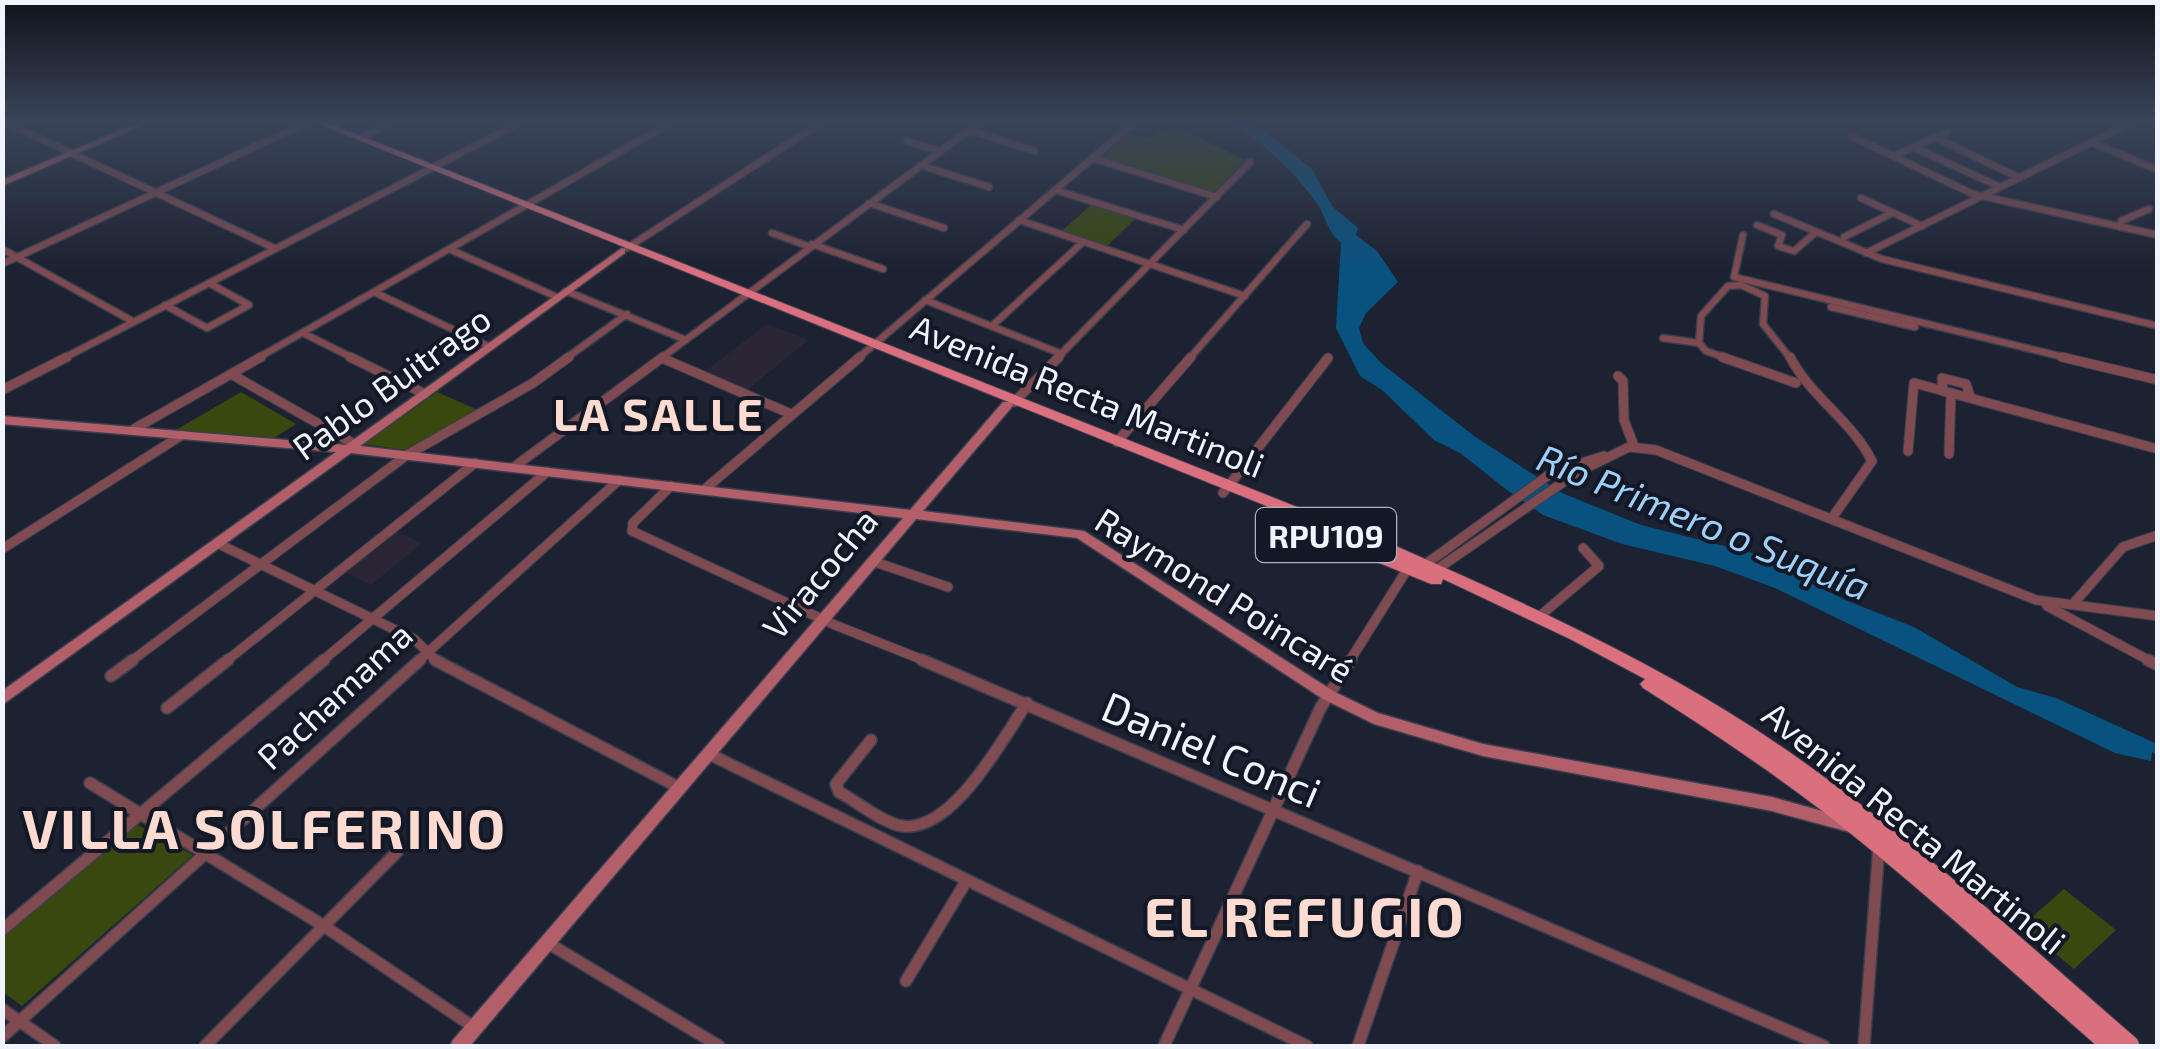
<svg xmlns="http://www.w3.org/2000/svg" width="2160" height="1049" font-family="'Exo 2',sans-serif">
<style>
.education{fill:#2b2636}
.green{fill:#39480f}
.water{fill:#08527f}
.lines{fill:none;stroke-linecap:round;stroke-linejoin:round}
.street-far2-casing{stroke:#3a3f4e;stroke-width:9}
.street-far1-casing{stroke:#3a3f4e;stroke-width:11}
.street-casing{stroke:#3a3f4e;stroke-width:14}
.secondary-casing{stroke:#3a3f4e;stroke-width:3}
.primary-casing{stroke:#3a3f4e;stroke-width:2}
.street-far2{stroke:#7f4a50;stroke-width:6}
.street-far1{stroke:#7f4a50;stroke-width:9}
.street{stroke:#7f4a50;stroke-width:11}
.secondary{fill:#b25f6a;fill-rule:evenodd}
.primary{fill:#da6f7d;fill-rule:evenodd}
.labels{text-anchor:middle;dominant-baseline:central;stroke-width:8;stroke-linejoin:round;paint-order:stroke}
.shield{fill:#131827;stroke:#aeb2be;stroke-width:2.5}
.shield-label{font-size:32px;font-weight:bold;fill:#f0f4ff}
.street-label{font-size:35px;fill:#f0f4ff;stroke:#131827}
.water-label{font-size:38px;font-style:italic;fill:#9ed0f8;stroke:#131827}
.near-street-label{font-size:42px;fill:#f0f4ff;stroke:#131827}
.district-label{font-size:45px;font-weight:bold;letter-spacing:2.5px;fill:#fddbd1;stroke:#131827}
.near-district-label{font-size:55px;font-weight:bold;letter-spacing:2.5px;fill:#fddbd1;stroke:#131827}
</style>
<rect width="100%" height="100%" fill="#1c2231"/>
<g class="education">
<path d="M767 324 808 340 745 392 703 373Z"/>
<path d="M397 532 422 543 371 585 346 573Z"/>
</g>
<g class="green">
<path d="M1175 126 1245 160 1213 193 1099 157 1130 133 1147 139Z"/>
<path d="M1093 203 1137 217 1107 246 1061 232Z"/>
<path d="M241 392 296 424 274 438 176 430Z"/>
<path d="M437 392 478 410 405 450 364 444Z"/>
<path d="M136 824 193 855 22 1006 3 992V936Z"/>
<path d="M2064 889 2116 930 2074 969 2022 926Z"/>
</g>
<path class="water" d="M1213 122H1243L1264 131 1312 169 1332 206 1358 228 1356 235 1377 251 1398 282 1366 313 1359 328 1363 343 1381 363 1474 436 1562 493 1641 525 1756 554 1845 600 1914 627 2017 687 2056 698 2157 744V754L2152 752 2151 761 2115 753 1775 588 1715 566 1622 544 1543 515 1507 490 1460 453 1434 440 1382 390 1360 376 1336 328 1341 243C1326 230 1327 218 1317 204 1294 171 1254 129 1213 122Z"/>
<g class="lines">
<defs>
<g id="street-far2">
<path d="M5 122 274 248"/>
<path d="M969 130 1035 151"/>
<path d="M1851 136 1973 194 2158 235"/>
<path d="M1934 137 2020 178"/>
<path d="M360 138 394 122"/>
<path d="M907 141 940 151"/>
<path d="M2091 142 2158 170"/>
<path d="M1913 147 2000 187"/>
<path d="M1898 154 1947 132"/>
<path d="M1092 158 1217 197"/>
<path d="M920 165 989 187"/>
<path d="M1055 190 1184 230"/>
<path d="M1861 198 1922 226"/>
<path d="M869 203 944 228"/>
<path d="M1774 214 1882 259 2158 326"/>
<path d="M1019 220 1245 296"/>
<path d="M1757 225 1782 235 1778 246 1794 251 1816 232"/>
<path d="M2120 227 2121 221 2149 209"/>
<path d="M772 233 808 246"/>
<path d="M1743 235 1734 277 2072 359"/>
<path d="M1844 237 1892 213"/>
<path d="M812 244 883 269"/>
<path d="M627 248 822 122"/>
<path d="M2 249 134 322"/>
<path d="M449 249 557 297"/>
<path d="M1866 253 2133 122"/>
<path d="M2 264 308 122"/>
<path d="M566 291 686 340"/>
<path d="M374 292 490 347"/>
<path d="M925 300 1062 354"/>
<path d="M165 305 207 328 249 305 209 283"/>
<path d="M1831 307 1915 327"/>
<path d="M992 326 1083 242"/>
<path d="M303 333 355 359"/>
<path d="M1663 338 1699 343 1706 351 1729 359"/>
<path d="M1699 343 1701 316 1728 286 1741 285 1765 296 1763 324 1791 359"/>
<path d="M62 359 521 122"/>
<path d="M256 359 672 122"/>
<path d="M565 359 627 314"/>
<path d="M660 359 980 122"/>
<path d="M857 359 1135 122"/>
<path d="M1056 359 1250 162"/>
<path d="M1189 359 1307 224"/>
</g>
<g id="street-far1">
<path d="M350 357 425 394"/>
<path d="M1722 357 1796 383"/>
<path d="M1790 357C1811 397 1851 420 1872 461L1832 518"/>
<path d="M2062 357 2158 380"/>
<path d="M662 358 791 414"/>
<path d="M231 374 356 445"/>
<path d="M1618 376 1623 381 1624 420 1634 446"/>
<path d="M2 390 67 357"/>
<path d="M1943 391 1942 378 1966 384 1970 396"/>
<path d="M1014 402 1059 357"/>
<path d="M134 429 261 357"/>
<path d="M1117 442 1191 357"/>
<path d="M1908 451 1914 383 2158 449"/>
<path d="M1949 454 1951 393"/>
<path d="M514 467 663 357"/>
<path d="M671 486 633 523 632 531 835 625 928 662"/>
<path d="M705 489 860 357"/>
<path d="M1223 493 1328 358"/>
<path d="M219 544 414 639 438 662"/>
<path d="M2 549 182 435"/>
<path d="M872 561 948 587"/>
<path d="M1423 566 1553 472 1604 456"/>
<path d="M1436 570 1578 472 1629 447 1656 450 2036 600 2158 616"/>
<path d="M2073 604 2123 547 2158 535"/>
<path d="M2047 606 2152 662"/>
<path d="M1541 615 1599 566 1583 548"/>
<path d="M130 662 407 455 533 383 569 357"/>
<path d="M225 662 475 463"/>
<path d="M321 662 547 472"/>
<path d="M417 662 619 480"/>
<path d="M1349 662 1408 568"/>
</g>
<g id="street">
<path d="M435 660 680 788"/>
<path d="M922 660 1824 1046"/>
<path d="M2148 660 2158 665"/>
<path d="M111 676 133 660"/>
<path d="M167 708 228 660"/>
<path d="M871 740 836 784 839 792C856 801 883 823 902 826 953 833 1003 738 1027 703"/>
<path d="M709 754 1307 1046"/>
<path d="M90 783 324 926 475 1028"/>
<path d="M2 930 324 660"/>
<path d="M548 943 719 1046"/>
<path d="M906 981 967 880"/>
<path d="M2 1009 55 1046"/>
<path d="M2 1037 420 660"/>
<path d="M205 1046 397 852"/>
<path d="M1164 1046 1321 707 1351 660"/>
<path d="M1358 1046 1418 871"/>
<path d="M1864 1046 1879 845"/>
</g>
<g id="secondary">
<path d="M2 122H8L2 126Z"/>
<path d="M140 122H150L2 186V180Z"/>
<path d="M622 248 625 249V253L360 446 910 510 1003 402H1011L1013 405 1011 408 923 511 1084 531 1333 691 1378 713 1483 744 1772 797 1858 821 1861 826 1858 831 1853 833 1772 811 1483 756 1374 724 1323 699 1077 538 916 519 470 1046H450L453 1040 903 518 351 453 2 705V691L336 452 2 424V416L346 445Z"/>
</g>
<path id="primary" d="M314 122H326L1398 547C1520 601 1643 656 1755 729 1893 819 2013 932 2137 1039L2140 1046H2097C2007 967 1919 887 1825 813 1766 768 1705 727 1643 688L1640 684 1645 679 1570 639 1443 579 1441 584H1431L1340 547 1338 543 1345 538 1391 556 1388 555Z"/>
</defs>
<use href="#street-far2" class="street-far2-casing"/>
<use href="#street-far1" class="street-far1-casing"/>
<use href="#street" class="street-casing"/>
<use href="#secondary" class="secondary-casing"/>
<use href="#primary" class="primary-casing"/>
<use href="#street-far2" class="street-far2"/>
<use href="#street-far1" class="street-far1"/>
<use href="#street" class="street"/>
<use href="#secondary" class="secondary"/>
<use href="#primary" class="primary"/>
</g>
<linearGradient id="sky" x2="0" y2="1"><stop stop-color="#0f131b"/><stop offset="0.45" stop-color="#3a445a"/><stop offset="1" stop-color="#3a445a" stop-opacity="0"/></linearGradient>
<rect width="2160" height="269" fill="url(#sky)"/>
<g class="labels">
<rect class="shield" x="1256" y="508" width="140" height="54" rx="8"/>
<g class="shield-label">
<text x="1326" y="535">RPU109</text>
</g>
<g class="street-label">
<text transform="translate(391 382) rotate(-36)">Pablo Buitrago</text>
<text transform="translate(1088 395) rotate(22)">Avenida Recta Martinoli</text>
<text transform="translate(819 573) rotate(-50)">Viracocha</text>
<text transform="translate(1225 594) rotate(32)">Raymond Poincaré</text>
<text transform="translate(334 695) rotate(-43)">Pachamama</text>
<text transform="translate(1915 827) rotate(39)">Avenida Recta Martinoli</text>
</g>
<g class="water-label">
<text transform="translate(1704 521) rotate(22)">Río Primero o Suquía</text>
</g>
<g class="near-street-label">
<text transform="translate(1212 748) rotate(23)">Daniel Conci</text>
</g>
<g class="district-label">
<text x="659" y="413">LA SALLE</text>
</g>
<g class="near-district-label">
<text x="265" y="827">VILLA SOLFERINO</text>
<text x="1305" y="915">EL REFUGIO</text>
</g>
</g>
<rect width="2160" height="1049" fill="none" stroke="#f0f4ff" stroke-width="10"/>
</svg>
